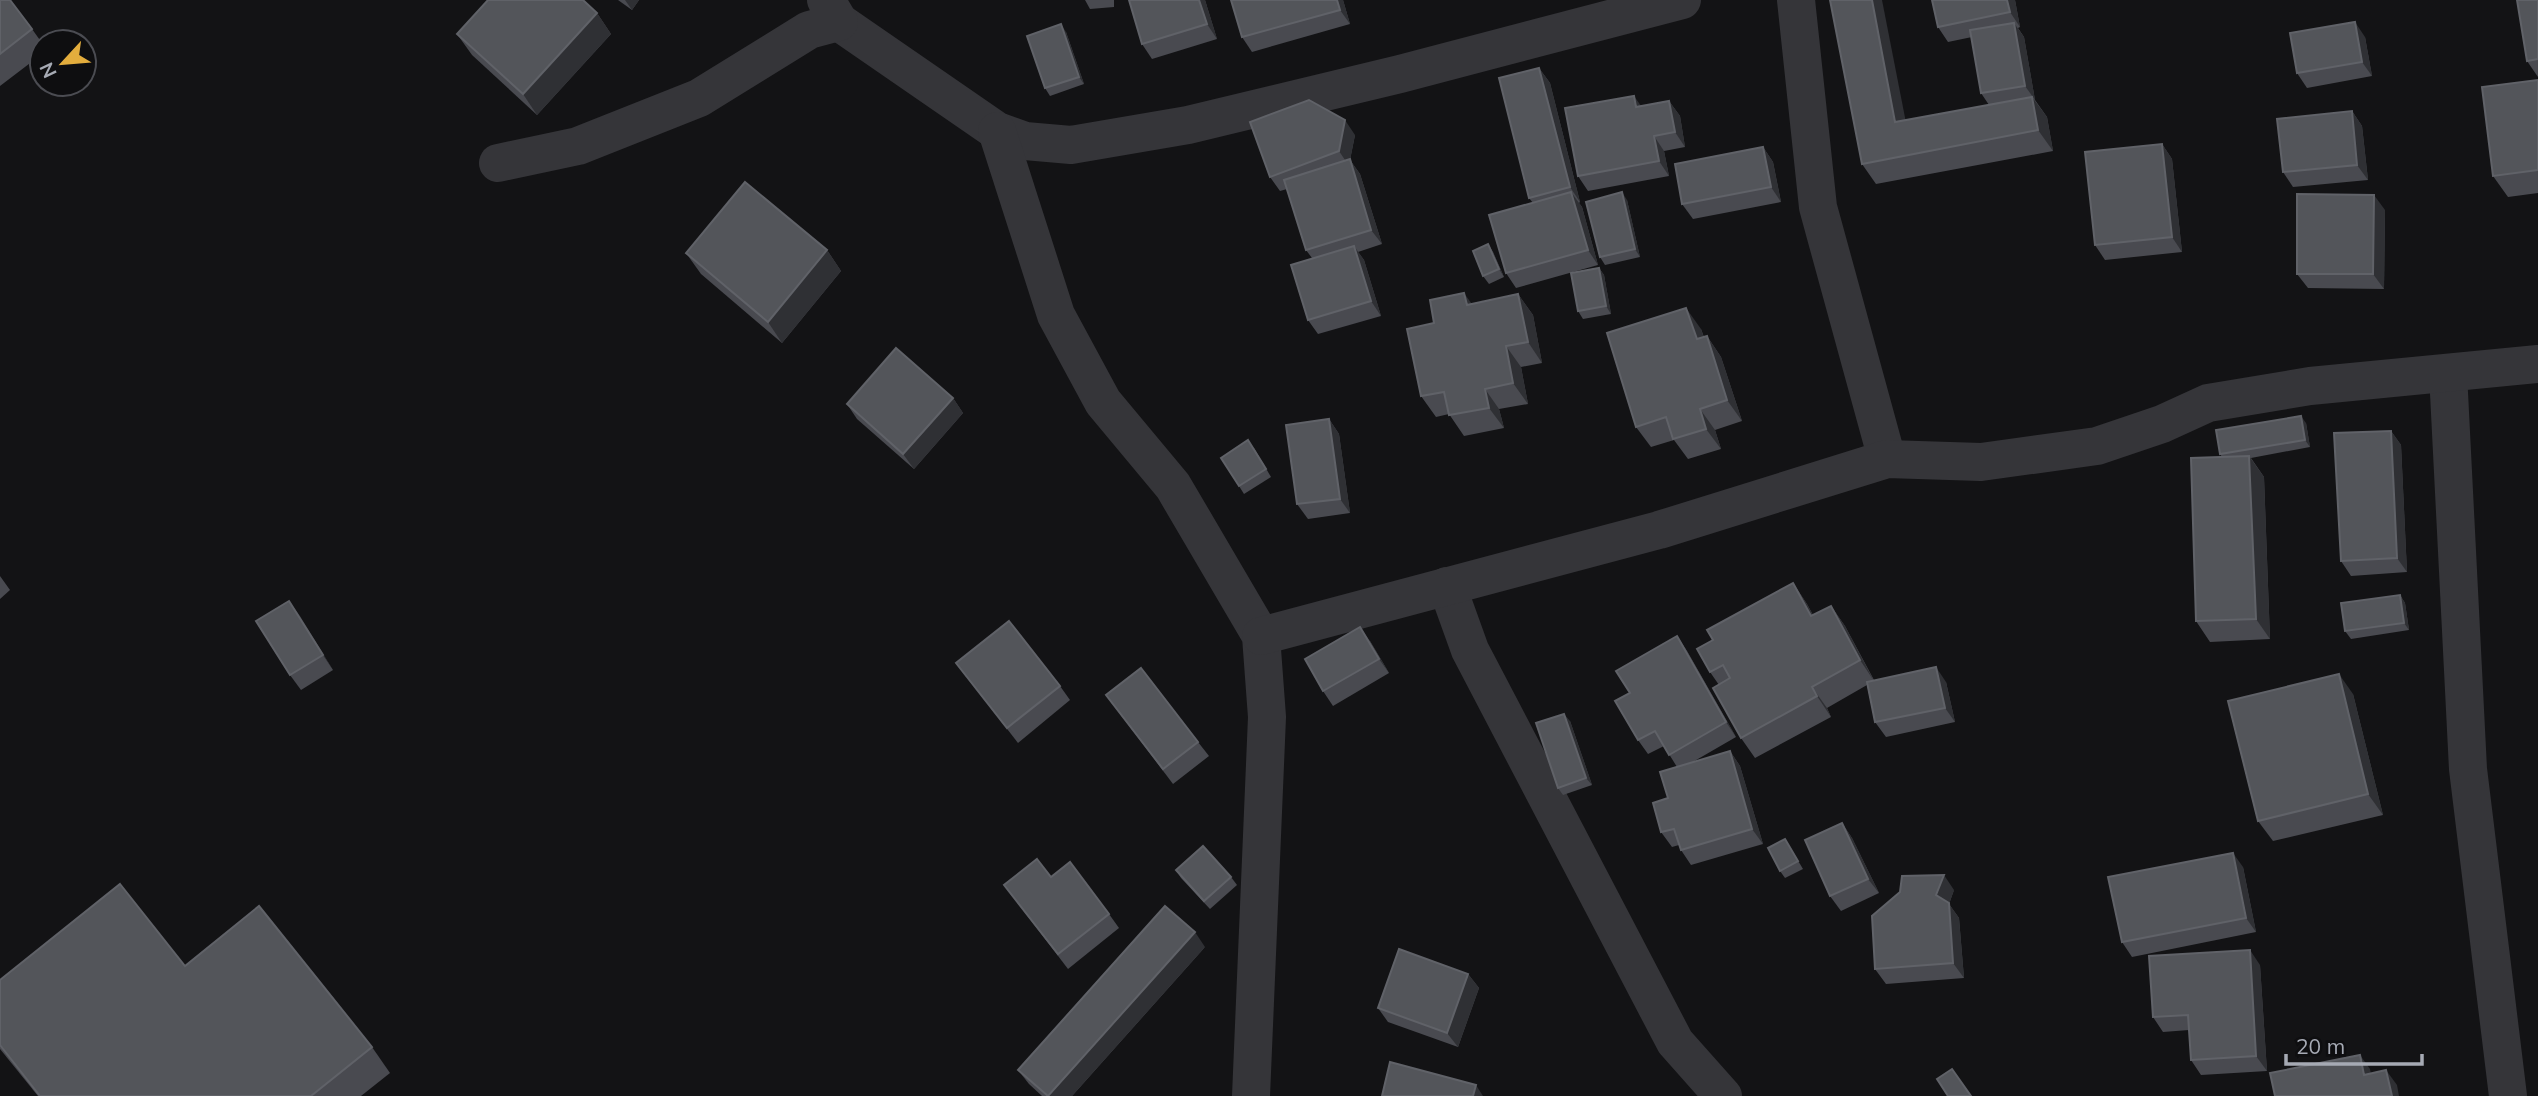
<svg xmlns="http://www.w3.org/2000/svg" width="2538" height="1096" font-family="Mulish,sans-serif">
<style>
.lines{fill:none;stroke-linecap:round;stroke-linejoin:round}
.minor{stroke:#353539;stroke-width:38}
.wall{fill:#494a50}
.shaded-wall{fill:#2f3034}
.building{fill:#53555a;stroke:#606268;stroke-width:2}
</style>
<rect width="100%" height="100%" fill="#131315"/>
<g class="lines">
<g class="minor">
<path d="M1796 0 1818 207 1887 459"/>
<path d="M839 22 997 131 1025 141 1071 145 1188 125 1400 74 1682 0"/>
<path d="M997 131 1056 315 1103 402 1173 486 1261 636 1267 717 1251 1096"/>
<path d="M498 163 578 146 699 98 809 30 839 22 826 0"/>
<path d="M2448 373 2468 769 2508 1096"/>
<path d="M1447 586 1470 650 1675 1042 1723 1096"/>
<path d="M1261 636 1659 530 1887 459 1981 462 2097 446 2162 424 2208 403 2310 386 2538 364"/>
</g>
</g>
<g class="wall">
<path d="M0 0 32 29 42 43V54L0 86Z"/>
<path d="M618 0H639L632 10Z"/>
<path d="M1085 0H1114V7L1090 9Z"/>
<path d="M1205 0 1217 39 1152 59 1142 44Z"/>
<path d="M1231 0H1343L1350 24 1252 52 1242 37Z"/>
<path d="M2015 0 2020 27 2018 28 2024 37 2035 100 2047 117 2053 151 1876 184 1862 164 1989 105 1981 93 1972 37 1948 42 1938 27Z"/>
<path d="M2538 0V77L2527 61Z"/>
<path d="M597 13 611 34 537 115 472 55 457 34Z"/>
<path d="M1066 32 1084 84 1050 96 1045 88Z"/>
<path d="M2365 37 2372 76 2307 88 2297 73Z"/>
<path d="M1539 68 1550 83 1580 202 1579 203 1582 207 1598 265 1516 288 1506 273 1533 203 1529 198Z"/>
<path d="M2538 80V193L2508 197 2493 176Z"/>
<path d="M1669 101 1680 116 1685 147 1664 151 1669 176 1588 191 1578 176 1641 106Z"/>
<path d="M2352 111 2362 126 2368 180 2293 187 2283 172Z"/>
<path d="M1355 135 1350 160 1360 174 1382 244 1358 252 1364 260 1381 316 1318 334 1308 320 1312 258 1306 250 1287 189 1280 191 1270 177Z"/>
<path d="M2162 144 2172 159 2182 252 2105 260 2095 245Z"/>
<path d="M1763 147 1773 162 1781 202 1693 219 1682 204Z"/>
<path d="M1627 200 1640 257 1605 265 1600 257Z"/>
<path d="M2385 210 2384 289 2308 288 2297 274Z"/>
<path d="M1488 244 1493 252 1504 277 1489 284 1483 276Z"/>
<path d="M827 250 841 271 782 343 701 274 686 253Z"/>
<path d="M1599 268 1604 275 1611 314 1583 319 1578 311Z"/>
<path d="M1518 294 1533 315 1542 363 1521 367 1528 404 1499 409 1504 428 1464 436 1449 414 1436 417 1421 396 1434 323 1472 304Z"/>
<path d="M1701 329 1704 337 1707 336 1721 357 1742 421 1715 430 1721 449 1688 459 1674 440 1651 447 1636 427Z"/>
<path d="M953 398 963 413 914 469 857 419 847 404Z"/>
<path d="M1329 419 1339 434 1350 513 1308 519 1297 504Z"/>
<path d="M2306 423 2310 447 2251 458 2264 477 2270 639 2210 642 2196 621 2222 457 2220 454Z"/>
<path d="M2391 431 2401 445 2407 572 2351 576 2341 561Z"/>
<path d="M1254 448 1271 477 1244 494 1239 486Z"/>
<path d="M0 576 10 590 0 599Z"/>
<path d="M1793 583 1807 604 1813 615 1831 606 1845 626 1874 680 1946 682 1955 722 1886 737 1875 722 1867 685 1827 708 1831 717 1755 758 1741 738 1719 685 1710 672 1713 640Z"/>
<path d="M2400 595 2405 603 2409 630 2351 639 2345 631Z"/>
<path d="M289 601 333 670 301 690 290 675Z"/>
<path d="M1677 636 1687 651 1736 737 1691 763 1730 751 1740 766 1763 844 1691 865 1681 850 1679 845 1672 847 1661 832 1668 798 1677 767 1664 746 1648 754 1638 740 1630 693Z"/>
<path d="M1370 641 1389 673 1333 706 1323 691Z"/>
<path d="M956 663 1060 686 1070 700 1018 743Z"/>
<path d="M2353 694 2383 815 2273 841 2258 821Z"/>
<path d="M1106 695 1198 742 1209 756 1173 784Z"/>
<path d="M1570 721 1592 785 1563 795 1558 788Z"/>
<path d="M1842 823 1852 838 1879 893 1841 911 1830 896Z"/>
<path d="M1785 839 1803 869 1785 878 1780 871Z"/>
<path d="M2243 867 2256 932 2132 957 2122 942Z"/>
<path d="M1176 870 1231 877 1237 885 1210 909 1181 878Z"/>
<path d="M1051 877 1109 914 1119 928 1068 969 1004 885Z"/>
<path d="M1954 890 1949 904 1959 918 1964 978 1886 984 1875 969Z"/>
<path d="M1205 947 1072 1096H1042L1029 1084 1018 1070Z"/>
<path d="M2260 965 2267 1071 2201 1075 2191 1060 2189 1030 2163 1032 2153 1017Z"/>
<path d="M185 966 372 1047 390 1073 361 1096H38L0 1049V980Z"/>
<path d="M1468 974 1479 988 1458 1047 1388 1022 1378 1008Z"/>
</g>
<g class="shaded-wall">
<path d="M625 0H639L632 10Z"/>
<path d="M1199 0H1205L1217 39 1207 24Z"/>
<path d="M1337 0H1343L1350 24 1340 10Z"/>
<path d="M1872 0H1882L1910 143 1895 122Z"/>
<path d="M2007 0H2015L2020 27 2010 12Z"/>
<path d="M597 13 611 34 537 115 523 94Z"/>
<path d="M2355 22 2365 37 2372 76 2362 62Z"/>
<path d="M2014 23 2024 37 2035 100 2025 86Z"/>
<path d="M1061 24 1066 32 1084 84 1079 77Z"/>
<path d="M1539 68 1550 83 1580 202 1570 187Z"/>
<path d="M1634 96 1644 110 1636 107Z"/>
<path d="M2032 97 2047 117 2053 151 2038 130Z"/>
<path d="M1669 101 1680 116 1685 147 1675 132Z"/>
<path d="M2352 111 2362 126 2368 180 2357 165Z"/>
<path d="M1345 120 1355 135 1350 160 1360 174 1382 244 1371 230 1349 166 1339 151Z"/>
<path d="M1654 136 1664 151 1669 176 1659 161Z"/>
<path d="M2162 144 2172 159 2182 252 2172 237Z"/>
<path d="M1763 147 1773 162 1781 202 1771 187Z"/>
<path d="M1571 192 1582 207 1598 265 1588 250Z"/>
<path d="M1622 192 1627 200 1640 257 1635 249Z"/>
<path d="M2374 195 2385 210 2384 289 2373 274Z"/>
<path d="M1488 244 1493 252 1504 277 1499 269Z"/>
<path d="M1354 246 1364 260 1381 316 1371 301Z"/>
<path d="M827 250 841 271 782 343 768 322Z"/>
<path d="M1599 268 1604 275 1611 314 1606 306Z"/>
<path d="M1464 293 1479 314 1467 305Z"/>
<path d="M1518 294 1533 315 1542 363 1528 342Z"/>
<path d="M1686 308 1701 329 1711 360 1697 339Z"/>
<path d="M1707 336 1721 357 1742 421 1727 400Z"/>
<path d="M1506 346 1521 367 1528 404 1513 383Z"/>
<path d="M1485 389 1499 409 1504 428 1489 408Z"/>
<path d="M953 398 963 413 914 469 903 454Z"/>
<path d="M1700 409 1715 430 1721 449 1706 429Z"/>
<path d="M2301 416 2306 423 2310 447 2305 440Z"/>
<path d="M1329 419 1339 434 1350 513 1340 499Z"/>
<path d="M2391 431 2401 445 2407 572 2397 558Z"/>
<path d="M2249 456 2264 477 2270 639 2256 619Z"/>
<path d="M1793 583 1807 604 1825 637 1811 616Z"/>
<path d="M2400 595 2405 603 2409 630 2404 623Z"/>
<path d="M289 601 300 616 333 670 323 655Z"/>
<path d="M1831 606 1845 626 1874 681 1860 660Z"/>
<path d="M1360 627 1370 641 1389 673 1379 659Z"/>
<path d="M1677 636 1687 651 1736 737 1726 722Z"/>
<path d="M1936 667 1946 682 1955 722 1945 708Z"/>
<path d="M2339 674 2353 694 2383 815 2368 794Z"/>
<path d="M1812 687 1827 708 1831 717 1817 696Z"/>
<path d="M1564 714 1570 721 1592 785 1586 778Z"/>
<path d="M1730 751 1740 766 1763 844 1752 829Z"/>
<path d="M1842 823 1852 838 1879 893 1868 879Z"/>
<path d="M2233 853 2243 867 2256 932 2246 918Z"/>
<path d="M1944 875 1954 890 1949 904 1959 918 1964 978 1953 963 1936 895Z"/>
<path d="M1195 932 1205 947 1072 1096H1048Z"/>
<path d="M2250 950 2260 965 2267 1071 2256 1056Z"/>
<path d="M1468 974 1479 988 1458 1047 1447 1033Z"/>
<path d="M2360 1055 2370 1069 2374 1090 2364 1075Z"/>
<path d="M2386 1070 2397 1085 2399 1096H2392Z"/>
<path d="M1476 1085 1483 1096H1473Z"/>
</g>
<g class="building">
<path d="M0 0H10L32 29 0 54Z"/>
<path d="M488 0H583L597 13 523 94 457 34Z"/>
<path d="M1129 0H1199L1207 24 1142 44Z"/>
<path d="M1231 0H1337L1340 10 1242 37Z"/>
<path d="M1830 0H1872L1895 122 2032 97 2038 130 1862 164Z"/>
<path d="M1932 0H2007L2010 12 1938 27Z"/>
<path d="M2517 0H2538V59L2527 61Z"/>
<path d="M2355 22 2362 62 2297 73 2290 33Z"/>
<path d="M2014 23 2025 86 1981 93 1970 30Z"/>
<path d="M1061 24 1079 77 1045 88 1027 36Z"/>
<path d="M1539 68 1570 187 1529 198 1499 78Z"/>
<path d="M2538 80V170L2493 176 2482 87Z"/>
<path d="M1634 96 1636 107 1669 101 1675 132 1654 136 1659 161 1578 176 1565 108Z"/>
<path d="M1309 100 1345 120 1339 151 1270 177 1250 122Z"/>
<path d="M2352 111 2357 165 2283 172 2277 119Z"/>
<path d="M2162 144 2172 237 2095 245 2085 152Z"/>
<path d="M1763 147 1771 187 1682 204 1675 164Z"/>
<path d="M1350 159 1371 230 1306 250 1284 180Z"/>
<path d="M745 182 827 250 768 322 686 253Z"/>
<path d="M1571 192 1588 250 1506 273 1489 215Z"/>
<path d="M1622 192 1635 249 1600 257 1586 202Z"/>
<path d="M2297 194 2374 195 2373 274H2297Z"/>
<path d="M1488 244 1499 269 1483 276 1473 251Z"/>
<path d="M1354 246 1371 301 1308 320 1291 265Z"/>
<path d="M1599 268 1606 306 1578 311 1571 273Z"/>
<path d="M1464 293 1467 305 1518 294 1528 342 1506 346 1513 383 1485 389 1489 408 1449 415 1444 392 1421 396 1407 329 1434 323 1430 300Z"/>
<path d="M1686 308 1697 339 1707 336 1727 400 1700 409 1706 429 1673 439 1666 417 1636 427 1607 333Z"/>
<path d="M896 348 953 398 903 454 847 404Z"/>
<path d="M2301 416 2305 440 2220 454 2216 430Z"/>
<path d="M1329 419 1340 499 1297 504 1286 425Z"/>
<path d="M2391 431 2397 558 2341 561 2334 433Z"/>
<path d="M1248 440 1266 469 1239 486 1221 458Z"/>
<path d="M2249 456 2256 619 2196 621 2191 458Z"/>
<path d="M1793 583 1811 616 1831 606 1860 660 1812 687 1817 696 1741 738 1713 688 1730 678 1723 665 1710 672 1697 649 1713 640 1707 630Z"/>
<path d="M2400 595 2404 623 2345 631 2341 603Z"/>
<path d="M289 601 323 655 290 675 256 621Z"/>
<path d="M1009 621 1060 686 1007 728 956 663Z"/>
<path d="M1360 627 1379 659 1323 691 1305 659Z"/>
<path d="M1677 636 1726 722 1669 755 1655 731 1638 740 1615 701 1630 693 1616 671Z"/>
<path d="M1936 667 1945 708 1875 722 1867 682Z"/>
<path d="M1141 668 1198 742 1163 769 1106 695Z"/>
<path d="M2339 674 2368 794 2258 821 2228 701Z"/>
<path d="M1564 714 1586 778 1558 788 1536 723Z"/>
<path d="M1730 751 1752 829 1681 850 1674 829 1661 832 1653 803 1668 798 1660 772Z"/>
<path d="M1842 823 1868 879 1830 896 1805 840Z"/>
<path d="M1785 839 1798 861 1780 871 1768 848Z"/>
<path d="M1203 846 1231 877 1204 901 1176 870Z"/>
<path d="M2233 853 2246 918 2122 942 2108 877Z"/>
<path d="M1037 859 1051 877 1070 862 1109 914 1058 954 1004 885Z"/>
<path d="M1944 875 1936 895 1949 903 1953 963 1875 969 1872 916 1900 892 1902 876Z"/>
<path d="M120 884 185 966 259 906 372 1047 311 1096H40L0 1045V980Z"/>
<path d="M1165 906 1195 932 1048 1096 1018 1070Z"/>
<path d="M1399 949 1468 974 1447 1033 1378 1008Z"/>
<path d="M2250 950 2256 1056 2191 1060 2188 1015 2153 1017 2149 956Z"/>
<path d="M2360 1055 2364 1075 2386 1070 2392 1096H2275L2270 1073Z"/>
<path d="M1390 1062 1476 1085 1473 1096H1382Z"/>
<path d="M1952 1069 1971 1096H1948L1937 1079Z"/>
</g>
<g transform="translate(63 63) rotate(244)"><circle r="33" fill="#0e0e10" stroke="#4b4c52" stroke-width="2"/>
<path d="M0-5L12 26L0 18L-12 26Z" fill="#e3ad3d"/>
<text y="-10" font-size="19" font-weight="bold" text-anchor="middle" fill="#a6aab4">N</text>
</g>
<path d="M2286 1054v10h136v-10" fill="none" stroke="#a6aab4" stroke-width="3.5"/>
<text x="2296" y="1054" font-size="21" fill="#a6aab4" stroke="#0e0e10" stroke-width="5" paint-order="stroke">20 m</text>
</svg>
